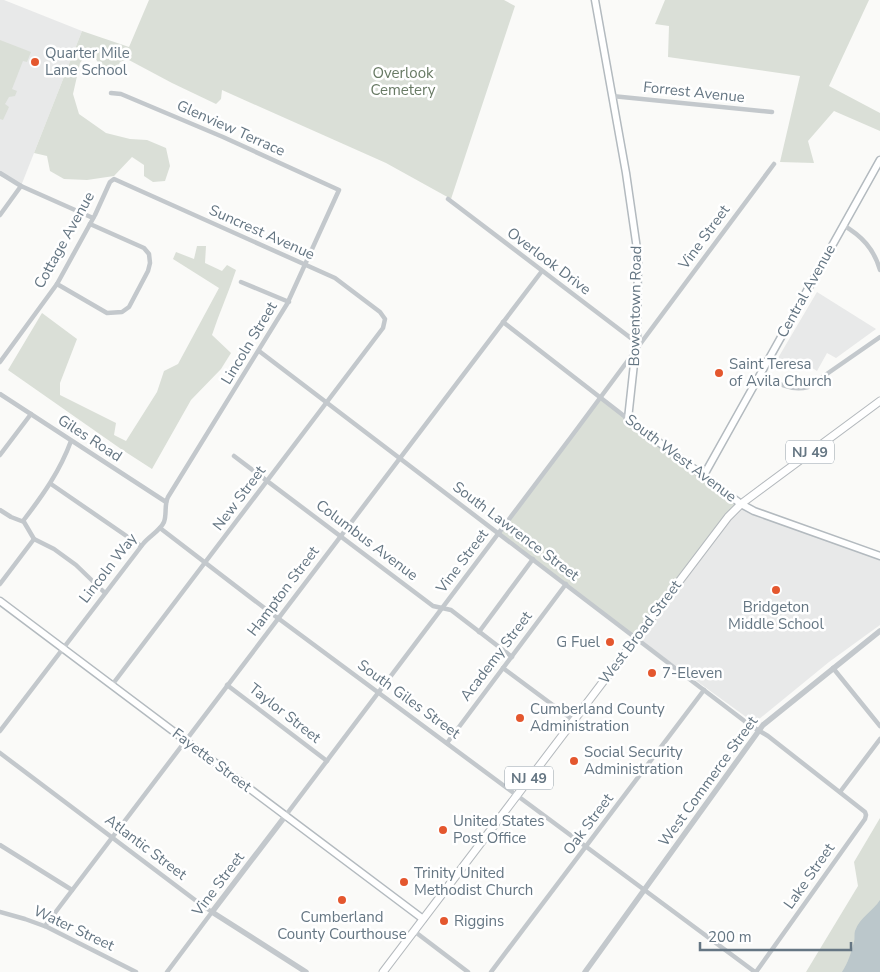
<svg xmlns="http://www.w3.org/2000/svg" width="880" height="972" viewBox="0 0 880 972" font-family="'Nunito Sans',sans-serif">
<rect width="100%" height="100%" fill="#fafaf8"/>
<g fill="#e8e9e9">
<polygon points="0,0 4,0 82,31 21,186 0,176"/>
<polygon points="817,292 876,329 836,358 827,353 817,371 806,364 802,371 778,358"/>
<polygon points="741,504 880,556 880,625 829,662 758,720 753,722 636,637"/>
</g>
<g fill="#dadfd7">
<polygon points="149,0 504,0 515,6 451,199 386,163 222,90 221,99 216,104 172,83 127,59 120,62 115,73 105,72 90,51 80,63 73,94 79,114 106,133 130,139 147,140 166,148 170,166 165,181 153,182 144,176 144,165 132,157 114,176 87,180 64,179 50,171 47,156 34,153 82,31 129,47"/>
<polygon points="665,0 869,0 829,86 880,113 880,131 834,111 808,141 814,163 780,162 800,76 668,57 669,26 655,24"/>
<polygon points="0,40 31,52 27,62 23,61 12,89 17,91 15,96 9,97 5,104 9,107 3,120 0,119"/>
<path d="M197,246H206L205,263L222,271L227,265L236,270C229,292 219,313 212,335L231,353L221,369L191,400L152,469L121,449L8,370L42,313L77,339L60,383V395L116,423L114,435L126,441L157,392L164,371L178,364L219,288L173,259L176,252L194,259Z"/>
<polygon points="601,397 741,504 636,637 499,533"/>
<polygon points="880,818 880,972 806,972 858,886 854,862"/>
</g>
<path fill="#bbc7cb" d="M880,900V972H842C848,963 851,953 854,942C855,939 854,934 855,931C860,917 873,911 880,900Z"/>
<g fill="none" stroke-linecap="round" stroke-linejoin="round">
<defs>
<g id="secondary">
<polyline points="595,0 626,173 638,256 637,336 628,419 741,504 754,511 880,556"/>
<polyline points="704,475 880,160"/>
<polyline points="0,601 423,919"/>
</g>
<polyline id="trunk" points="383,972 728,517 741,504 880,401"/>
</defs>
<use href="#secondary" stroke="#b3babf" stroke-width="9"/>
<use href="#trunk" stroke="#b4b9bd" stroke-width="9"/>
<g stroke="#c3c8cc" stroke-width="4.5">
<polyline points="612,96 772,112"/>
<polyline points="0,173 21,186 93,218"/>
<polyline points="448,199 636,342"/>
<polyline points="0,215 21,186"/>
<path d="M843,225C862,236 874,249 880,270"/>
<polyline points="241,282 289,302"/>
<polyline points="57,284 107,313 122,312 129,307 148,271 150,263 149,254 144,248 90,224"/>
<polyline points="503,322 628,419"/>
<polyline points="259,351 751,726 768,736 865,812 866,815 865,819 756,972"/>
<polyline points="0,362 57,284 95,215 110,182 114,179 335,278 380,312 385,319 383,328 112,685"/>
<path d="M760,373C775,382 790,392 808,387L880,337"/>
<polyline points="0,394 166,502"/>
<polyline points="0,455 31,414"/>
<polyline points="234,456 433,606 451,610 512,657"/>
<polyline points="51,484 141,546"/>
<polyline points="0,510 11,517 24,522 34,539 54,549 76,565 105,593"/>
<path d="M23,521C43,495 60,471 71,441"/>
<polyline points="160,528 267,610 755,972"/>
<polyline points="0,584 34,539"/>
<polyline points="479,632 533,559"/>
<polyline points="503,668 573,720"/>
<polyline points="833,668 880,726"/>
<polyline points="227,685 327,761"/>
<path d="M0,731L143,544C149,536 160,531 164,522C167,514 164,505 168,497L287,304L339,190L223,137L121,94L111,93"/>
<polyline points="447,743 566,584"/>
<polyline points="0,753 203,906 212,912 167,972"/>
<polyline points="840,792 880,739"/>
<polyline points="286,815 571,437 774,164"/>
<polyline points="0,845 72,890"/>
<polyline points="0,912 25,919 47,927 136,972"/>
<polyline points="45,926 542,271"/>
<polyline points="414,931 468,972"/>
<polyline points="491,972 704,690"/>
</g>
<g stroke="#c3c8cc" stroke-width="5.5">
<polyline points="286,815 212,912 306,972"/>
<polyline points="585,972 763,725 880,631"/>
</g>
<use href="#secondary" stroke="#fff" stroke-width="6"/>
<use href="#trunk" stroke="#fff" stroke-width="7"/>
</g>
<g fill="#e4572e" stroke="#fff" stroke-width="2">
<circle cx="35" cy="62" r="5"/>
<circle cx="719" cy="373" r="5"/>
<circle cx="776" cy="590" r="5"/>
<circle cx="610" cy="642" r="5"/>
<circle cx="652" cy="673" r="5"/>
<circle cx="520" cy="718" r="5"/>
<circle cx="574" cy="761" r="5"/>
<circle cx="443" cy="830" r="5"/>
<circle cx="404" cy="882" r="5"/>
<circle cx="342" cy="900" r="5"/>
<circle cx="444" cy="921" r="5"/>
</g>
<g text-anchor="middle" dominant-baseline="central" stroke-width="5" stroke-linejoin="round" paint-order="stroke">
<g fill="#fff" stroke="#939fa8" stroke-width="1">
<rect x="786" y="440.5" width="48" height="23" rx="4"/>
<rect x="505" y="766.5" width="48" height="23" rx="4"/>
</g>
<g font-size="14" font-weight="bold" fill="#657683">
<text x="810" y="452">NJ 49</text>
<text x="529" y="778">NJ 49</text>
</g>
<g font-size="15" fill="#657683" stroke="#fff" text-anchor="start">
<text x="45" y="53">Quarter Mile<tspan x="45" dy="17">Lane School</tspan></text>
<text x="729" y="364">Saint Teresa<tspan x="729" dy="17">of Avila Church</tspan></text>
<text x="776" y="607" text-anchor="middle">Bridgeton<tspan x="776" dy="17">Middle School</tspan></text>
<text x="600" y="642" text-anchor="end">G Fuel</text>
<text x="662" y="673">7-Eleven</text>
<text x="530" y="709">Cumberland County<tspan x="530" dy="17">Administration</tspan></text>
<text x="584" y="752">Social Security<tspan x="584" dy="17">Administration</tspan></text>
<text x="453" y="821">United States<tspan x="453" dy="17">Post Office</tspan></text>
<text x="414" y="873">Trinity United<tspan x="414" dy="17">Methodist Church</tspan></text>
<text x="342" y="917" text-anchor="middle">Cumberland<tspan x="342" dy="17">County Courthouse</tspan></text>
<text x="454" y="921">Riggins</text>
</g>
<g font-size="15" fill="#687a64" stroke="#fff">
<text x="403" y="73">Overlook<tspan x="403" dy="17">Cemetery</tspan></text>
</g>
<g font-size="15" fill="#657683" stroke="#fff">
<text transform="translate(694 92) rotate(6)">Forrest Avenue</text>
<text transform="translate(231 128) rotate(24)">Glenview Terrace</text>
<text transform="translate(262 232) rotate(24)">Suncrest Avenue</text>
<text transform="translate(704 237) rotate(-54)">Vine Street</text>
<text transform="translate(64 240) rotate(-61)">Cottage Avenue</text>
<text transform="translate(549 261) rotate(37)">Overlook Drive</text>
<text transform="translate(806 291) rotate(-61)">Central Avenue</text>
<text transform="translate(635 306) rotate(-89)">Bowentown Road</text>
<text transform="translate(249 343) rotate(-59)">Lincoln Street</text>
<text transform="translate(90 438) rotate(33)">Giles Road</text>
<text transform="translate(681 458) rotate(37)">South West Avenue</text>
<text transform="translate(239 498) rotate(-53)">New Street</text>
<text transform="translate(516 531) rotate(37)">South Lawrence Street</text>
<text transform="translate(367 540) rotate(37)">Columbus Avenue</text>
<text transform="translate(462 561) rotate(-53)">Vine Street</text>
<text transform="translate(108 568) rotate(-52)">Lincoln Way</text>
<text transform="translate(283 591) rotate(-53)">Hampton Street</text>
<text transform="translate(640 632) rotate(-53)">West Broad Street</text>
<text transform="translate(496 656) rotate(-53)">Academy Street</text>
<text transform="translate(409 699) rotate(36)">South Giles Street</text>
<text transform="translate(285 713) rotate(38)">Taylor Street</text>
<text transform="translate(212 760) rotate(37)">Fayette Street</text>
<text transform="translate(708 781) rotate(-54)">West Commerce Street</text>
<text transform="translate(588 824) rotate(-53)">Oak Street</text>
<text transform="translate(146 847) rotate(37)">Atlantic Street</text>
<text transform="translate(809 876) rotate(-55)">Lake Street</text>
<text transform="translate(218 884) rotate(-53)">Vine Street</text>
<text transform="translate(74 928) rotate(25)">Water Street</text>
</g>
</g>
<path d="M700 942v8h151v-8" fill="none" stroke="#657683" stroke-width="2.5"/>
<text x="708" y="942" font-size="15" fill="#657683" stroke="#ffffff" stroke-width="4" paint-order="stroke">200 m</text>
</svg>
